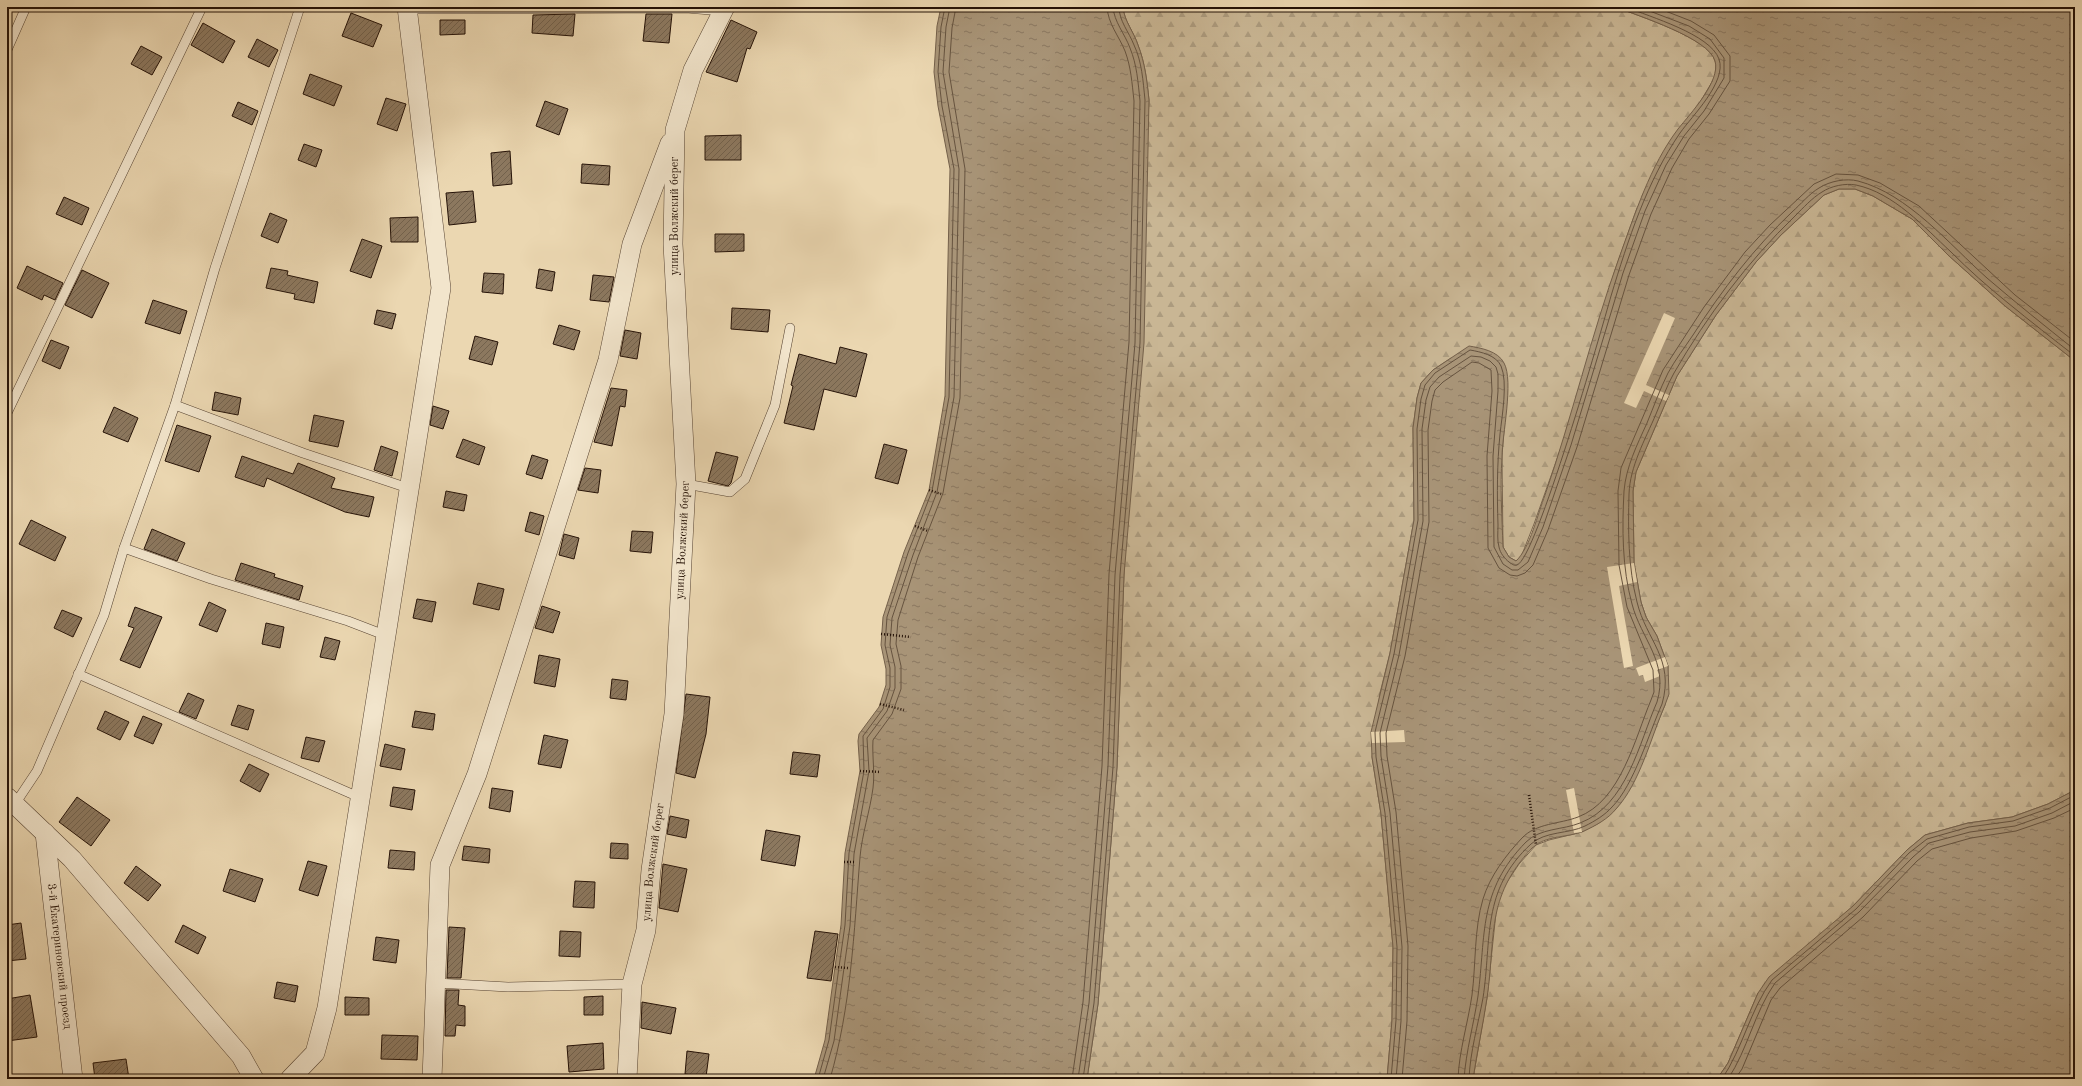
<svg xmlns="http://www.w3.org/2000/svg" width="2082" height="1086" viewBox="0 0 2082 1086" font-family="'Old Standard TT',serif">
<defs>
<pattern id="forest-firs" width="22" height="20" patternUnits="userSpaceOnUse"><rect width="22" height="20" fill="#c9b694"/><path d="M5 1l3.5 6h-7zM16 11l3.5 6h-7z" fill="#ac9b7e"/></pattern>
<pattern id="water-ripples" width="26" height="14" patternUnits="userSpaceOnUse"><rect width="26" height="14" fill="#a89477"/><path d="M2 4q2-2 4 0t4 0M15 11q2-2 4 0t4 0" fill="none" stroke="#897760"/></pattern>
<pattern id="building-hatch" width="6" height="6" patternUnits="userSpaceOnUse"><rect width="6" height="6" fill="#8c785f"/><path d="M-1 1l2-2M0 6l6-6M5 7l2-2" fill="none" stroke="#72614c"/></pattern>
</defs>
<rect width="100%" height="100%" fill="#ebd7b1"/>
<filter id="stains"><feTurbulence type="fractalNoise" baseFrequency=".005" numOctaves="4"/><feColorMatrix values="0 0 0 0 .2 0 0 0 0 .09 0 0 0 0 .02 0 0 0 .5 -.17"/></filter>
<radialGradient id="worn" r=".72"><stop offset=".6" stop-color="#630" stop-opacity="0"/><stop offset="1" stop-color="#630" stop-opacity=".3"/></radialGradient>
<g fill="url(#forest-firs)" stroke="#77644e">
<path d="M1123,7H1616C1638,16 1709,38 1715,61C1717,66 1715,72 1715,77L1637,208L1615,270L1563,442L1534,524L1521,557L1516,561L1509,557L1503,547L1502,456L1507,391L1451,358L1433,370L1421,383L1417,398L1413,428L1414,520L1390,653L1380,693L1372,757L1381,814L1393,947L1392,1020L1387,1079H1087L1098,1004L1117,767L1124,575L1149,100C1147,81 1145,63 1138,45C1134,32 1124,21 1123,7Z"/>
<polygon points="1839,189 1855,189 1873,196 1912,219 1948,255 2005,306 2075,361 2075,790 2048,804 2012,817 1968,823 1925,835 1907,850 1853,906 1758,993 1728,1063 1717,1079 1473,1079 1487,998 1497,903 1505,885 1519,864 1536,845 1549,840 1582,832 1599,823 1616,809 1631,787 1665,705 1668,666 1657,636 1646,617 1641,602 1634,563 1633,491 1636,472 1677,376 1716,315 1756,262 1781,235 1824,195"/>
</g>
<g fill="url(#water-ripples)" stroke="#74604a">
<path d="M941,7H1123C1124,21 1134,32 1138,45C1145,63 1147,81 1149,100L1144,343L1124,575L1117,767L1098,1004L1087,1079H814L825,1040L835,967L841,925L845,853L860,771L858,741L859,734L879,707L886,685V669L881,645L883,617L904,552L929,490L945,396L950,169L938,106L934,72L937,26Z"/>
<path d="M1616,7H2075V361L2005,306L1948,255L1912,219L1873,196L1855,189H1839L1824,195L1781,235L1756,262L1716,315L1677,376L1636,472L1633,491L1634,563L1641,602L1646,617L1657,636L1668,666L1669,694L1665,705C1651,737 1640,783 1616,809C1608,819 1595,826 1584,831C1568,838 1545,835 1532,848C1485,898 1496,937 1487,998C1483,1025 1477,1052 1473,1079H1387L1392,1020L1393,947L1381,814L1372,757L1371,732L1390,653L1414,520L1413,428L1417,398L1421,383L1433,370L1469,346C1481,348 1498,351 1504,363C1514,381 1502,436 1502,457C1500,487 1502,517 1503,547L1509,557L1516,561C1530,548 1538,513 1545,495C1572,417 1591,336 1619,258C1635,214 1650,166 1678,129C1690,114 1721,81 1715,61C1709,38 1638,16 1616,7Z"/>
<polygon points="2075,790 2075,1079 1717,1079 1728,1063 1758,993 1769,977 1853,906 1907,850 1925,835 1968,823 2012,817 2048,804"/>
</g>
<g fill="#ebd7b1">
<polygon points="1664,313 1675,318 1646,385 1669,395 1666,401 1644,391 1636,408 1624,403"/>
<polygon points="1634,563 1637,582 1619,586 1633,666 1624,668 1607,567"/>
<polygon points="1665,657 1668,666 1657,670 1660,676 1645,682 1643,675 1639,676 1636,668"/>
<polygon points="1404,730 1405,742 1372,743 1371,732"/>
<polygon points="1574,788 1582,832 1574,833 1566,790"/>
</g>
<g fill="none" stroke-linecap="round" stroke-linejoin="round">
<g stroke="#66533f" stroke-width="1">
<polyline points="818,1079 829,1040 839,967 845,925 849,853 864,771 863,736 883,709 890,687 890,668 885,645 887,617 908,553 932,491 949,397 954,169 942,106 938,72 941,27 945,7"/>
<polyline points="823,1079 834,1041 844,968 850,926 854,854 869,771 867,738 887,711 895,688 895,667 890,645 892,618 913,555 937,492 954,397 959,169 943,72 946,27 950,7"/>
<path d="M830,1079C851,1007 854,932 860,857C862,834 870,811 873,788C875,772 872,756 873,740L892,714L901,689V666L896,644L898,620L918,557L943,493L960,398L965,169L949,72L952,28L956,7"/>
<path d="M1072,1079L1083,1002L1102,766L1109,574L1129,342L1134,101C1132,83 1131,67 1125,51C1119,36 1108,24 1107,7"/>
<path d="M1078,1079L1089,1003L1108,766L1115,575L1135,343L1140,101C1138,82 1137,65 1130,48C1125,34 1114,22 1113,7"/>
<path d="M1083,1079L1094,1003L1113,767L1120,575L1140,343L1145,100C1143,81 1142,62 1134,45C1129,32 1119,21 1119,7"/>
<path d="M1391,1079L1396,1020L1397,947L1385,813L1376,757L1375,732L1394,654L1418,520L1417,429L1421,399L1425,385L1435,373L1470,350C1481,352 1496,355 1501,366C1508,382 1502,416 1500,434C1497,464 1497,494 1498,525C1498,532 1497,540 1499,547C1500,553 1505,559 1509,562C1512,564 1514,566 1517,565C1536,559 1602,328 1611,296C1628,240 1647,181 1680,133C1692,116 1727,82 1719,59C1710,34 1650,17 1626,7"/>
<polyline points="1396,1079 1401,1021 1402,947 1390,813 1381,756 1380,733 1399,655 1423,521 1422,429 1426,400 1430,387 1439,377 1471,356 1481,357 1490,361 1496,367 1498,374 1498,391 1493,456 1494,547 1503,564 1512,570 1518,570 1528,562 1543,527 1571,445 1623,273 1645,211 1666,165 1684,136 1704,111 1724,78 1724,58 1710,39 1689,26 1639,7"/>
<polyline points="1402,1079 1407,1021 1408,946 1396,812 1387,756 1386,733 1405,656 1429,522 1428,430 1432,401 1435,390 1443,382 1472,362 1479,363 1491,370 1492,391 1487,456 1488,548 1499,568 1510,575 1517,576 1525,573 1533,565 1548,530 1577,447 1629,275 1651,214 1672,168 1689,139 1709,114 1730,81 1730,56 1714,35 1691,21 1655,7"/>
<path d="M1458,1079C1459,1051 1468,1023 1472,995C1476,964 1474,929 1483,899C1490,876 1506,855 1522,838C1536,823 1560,824 1578,817C1621,801 1635,738 1651,700L1654,692L1653,670L1627,607L1619,565L1618,491L1621,468L1663,370L1704,307L1745,252L1770,225L1814,184L1836,174L1858,175L1880,183L1919,206L2015,295L2075,342"/>
<path d="M1464,1079C1466,1051 1474,1023 1478,996C1486,934 1478,891 1526,842C1540,828 1563,830 1580,823C1627,805 1639,743 1657,702C1669,662 1641,639 1632,604C1622,568 1622,528 1624,491C1626,467 1637,445 1647,423C1654,406 1660,389 1668,373C1675,360 1685,347 1693,335C1722,290 1754,248 1792,212C1801,204 1809,194 1819,188C1830,181 1846,178 1858,181C1908,194 1950,245 1987,278C2016,303 2045,326 2075,350"/>
<path d="M1469,1079C1470,1052 1478,1025 1483,998C1492,939 1481,890 1531,844C1545,831 1569,834 1585,826C1595,821 1605,815 1612,807C1634,785 1649,733 1662,704C1675,659 1646,640 1637,602C1628,567 1628,530 1629,494C1630,466 1645,440 1656,414C1662,400 1667,385 1674,373C1707,316 1748,261 1795,216C1803,208 1812,198 1822,192C1831,186 1845,183 1856,185C1894,193 1924,227 1951,252C1969,270 1988,287 2008,303C2030,321 2053,339 2075,356"/>
<path d="M1722,1079C1743,1048 1750,1010 1772,980L1856,909L1909,853L1927,839L1969,827L2013,821L2050,808L2075,795"/>
<path d="M1728,1079C1748,1049 1754,1013 1775,983L1859,912L1913,857L1929,843L1970,832L2015,826L2052,813L2075,801"/>
<polyline points="1735,1079 1742,1069 1771,1000 1780,988 1863,917 1917,861 1932,849 1971,838 2016,831 2054,818 2075,808"/>
</g>
</g>
<g fill="url(#building-hatch)" stroke="#251207">
<polygon points="351,13 382,25 373,47 342,36"/>
<polygon points="575,14 573,36 532,33 533,15"/>
<polygon points="646,14 672,14 669,43 643,41"/>
<polygon points="440,20 465,20 465,34 440,35"/>
<polygon points="731,20 757,32 750,49 747,48 737,82 706,72"/>
<polygon points="203,23 235,41 223,63 191,45"/>
<polygon points="257,39 278,50 269,67 248,57"/>
<polygon points="141,46 162,57 152,75 131,64"/>
<polygon points="310,74 342,86 334,106 303,94"/>
<polygon points="386,98 406,104 397,131 377,124"/>
<polygon points="545,101 568,109 559,135 536,126"/>
<polygon points="238,102 258,111 252,125 232,116"/>
<polygon points="741,135 741,160 705,160 705,136"/>
<polygon points="304,144 322,150 316,167 298,160"/>
<polygon points="510,151 512,184 493,186 491,153"/>
<polygon points="582,164 610,166 609,185 581,183"/>
<polygon points="473,191 476,222 449,225 446,193"/>
<polygon points="64,197 89,208 82,225 56,214"/>
<polygon points="270,213 287,220 278,243 261,236"/>
<polygon points="418,217 418,242 391,242 390,218"/>
<polygon points="715,234 744,234 744,251 715,252"/>
<polygon points="362,239 382,246 371,278 350,271"/>
<polygon points="27,266 63,283 55,300 44,295 42,300 17,288"/>
<polygon points="271,268 288,271 287,275 318,282 314,303 294,299 295,294 266,288"/>
<polygon points="539,269 555,272 552,291 536,288"/>
<polygon points="82,270 109,283 92,318 65,305"/>
<polygon points="484,273 504,274 503,294 482,292"/>
<polygon points="593,275 614,277 609,302 590,300"/>
<polygon points="153,300 187,311 180,334 145,323"/>
<polygon points="732,308 770,310 768,332 731,329"/>
<polygon points="377,310 396,314 392,329 374,324"/>
<polygon points="559,325 580,331 574,350 553,344"/>
<polygon points="625,330 641,333 637,359 620,356"/>
<polygon points="475,336 498,342 492,365 469,359"/>
<polygon points="51,340 69,347 60,369 42,361"/>
<polygon points="840,347 867,354 856,397 824,389 814,430 784,423 793,386 791,385 799,354 836,364"/>
<polygon points="611,388 627,390 625,407 620,406 612,446 594,442"/>
<polygon points="215,392 241,398 238,415 212,410"/>
<polygon points="433,406 449,411 443,429 430,425"/>
<polygon points="114,407 138,418 128,442 103,432"/>
<polygon points="314,415 344,421 338,447 309,441"/>
<polygon points="177,425 211,436 199,472 165,461"/>
<polygon points="463,439 485,447 479,465 456,457"/>
<polygon points="884,444 907,450 898,484 875,478"/>
<polygon points="381,446 398,452 392,476 374,470"/>
<polygon points="716,452 738,457 731,483 728,486 708,481"/>
<polygon points="532,455 548,460 542,479 526,474"/>
<polygon points="242,456 293,474 298,463 335,478 331,488 374,497 369,517 345,512 267,478 264,487 235,477"/>
<polygon points="585,468 601,470 598,493 578,490"/>
<polygon points="446,491 467,495 464,511 443,507"/>
<polygon points="530,512 544,516 539,535 525,531"/>
<polygon points="31,520 66,537 55,561 19,544"/>
<polygon points="152,529 185,543 177,561 144,549"/>
<polygon points="632,531 653,532 651,553 630,551"/>
<polygon points="564,534 579,538 574,559 559,555"/>
<polygon points="241,563 275,574 274,577 303,586 299,600 235,580"/>
<polygon points="478,583 504,589 499,610 473,604"/>
<polygon points="417,599 436,602 432,622 413,618"/>
<polygon points="209,602 226,610 217,632 199,625"/>
<polygon points="542,606 560,612 553,633 535,628"/>
<polygon points="135,607 162,617 140,668 120,660 134,628 128,626"/>
<polygon points="62,610 82,618 73,637 54,628"/>
<polygon points="266,623 284,627 280,648 262,644"/>
<polygon points="325,637 340,641 335,660 320,657"/>
<polygon points="539,655 560,659 555,687 534,683"/>
<polygon points="612,679 628,681 626,700 610,698"/>
<polygon points="188,693 204,700 196,719 179,712"/>
<polygon points="686,694 710,697 706,734 695,778 676,773"/>
<polygon points="238,705 254,710 248,730 231,725"/>
<polygon points="105,711 129,722 120,740 97,729"/>
<polygon points="415,711 435,714 433,730 412,727"/>
<polygon points="143,716 162,724 153,744 134,736"/>
<polygon points="544,735 568,740 561,768 538,764"/>
<polygon points="306,737 325,741 319,762 301,758"/>
<polygon points="385,744 405,749 401,770 380,766"/>
<polygon points="793,752 820,755 817,777 790,774"/>
<polygon points="249,764 269,774 260,792 240,781"/>
<polygon points="393,787 415,790 412,810 390,806"/>
<polygon points="492,788 513,791 510,812 489,808"/>
<polygon points="77,797 110,820 91,846 59,822"/>
<polygon points="670,816 689,820 686,838 667,834"/>
<polygon points="766,830 800,836 795,866 761,860"/>
<polygon points="611,843 628,844 628,859 610,858"/>
<polygon points="464,846 490,849 489,863 462,860"/>
<polygon points="390,850 415,852 414,870 388,868"/>
<polygon points="308,861 327,866 318,896 299,890"/>
<polygon points="663,864 687,869 678,912 659,908"/>
<polygon points="136,866 161,885 148,901 124,883"/>
<polygon points="230,869 263,879 255,902 223,891"/>
<polygon points="575,881 595,882 594,908 573,907"/>
<polygon points="21,923 26,959 7,961 7,925"/>
<polygon points="183,925 206,937 198,954 175,942"/>
<polygon points="449,927 465,928 461,978 447,978"/>
<polygon points="560,931 581,932 580,957 559,956"/>
<polygon points="815,931 838,934 831,981 807,978"/>
<polygon points="376,937 399,940 396,963 373,960"/>
<polygon points="277,982 298,986 295,1002 274,998"/>
<polygon points="446,990 459,990 458,1005 465,1006 465,1026 456,1025 455,1036 445,1036"/>
<polygon points="30,995 37,1037 7,1041 7,999"/>
<polygon points="603,996 603,1015 584,1015 584,997"/>
<polygon points="345,997 369,998 369,1015 345,1015"/>
<polygon points="642,1002 676,1008 671,1034 641,1028"/>
<polygon points="382,1035 418,1036 417,1060 381,1059"/>
<polygon points="603,1043 604,1069 569,1072 567,1046"/>
<polygon points="687,1051 709,1054 706,1077 685,1074"/>
<polygon points="126,1059 129,1079 95,1079 93,1063"/>
</g>
<g fill="none" stroke-linecap="round" stroke-linejoin="round">
<defs>
<g id="service">
<polyline points="405,9 686,8 723,11"/>
<polyline points="7,50 26,7"/>
<polyline points="175,405 303,453 411,489"/>
<polyline points="7,413 202,7"/>
<polyline points="686,484 730,492 745,479 775,405 790,328"/>
<polyline points="124,548 211,579 348,621 387,636"/>
<polyline points="78,674 361,798"/>
<polyline points="15,804 37,771 104,615 124,548 175,405 215,268 300,7"/>
<polyline points="436,983 508,987 632,984"/>
</g>
<g id="minor">
<polyline points="7,797 72,859 241,1056 254,1079"/>
<path id="s1" d="M45,833L73,1079"/>
<polyline points="290,1079 315,1053 327,1008 441,288 407,7"/>
<polyline points="432,1079 440,865 477,774 608,360 632,244 670,143"/>
<path id="s2" d="M627,1079L632,984L646,930L651,870L674,714L686,484L673,244L675,130L693,70L725,7"/>
</g>
</defs>
<use href="#service" stroke="#564332" stroke-width="10"/>
<use href="#minor" stroke="#564332" stroke-width="20"/>
<g stroke="#251207" stroke-width="2.5" stroke-dasharray="1 2" stroke-linecap="butt">
<polyline points="929,490 941,494"/>
<polyline points="915,526 928,531"/>
<polyline points="881,634 911,637"/>
<polyline points="880,704 904,710"/>
<polyline points="860,771 881,772"/>
<polyline points="1529,795 1536,845"/>
<polyline points="844,862 856,862"/>
<polyline points="835,967 848,968"/>
</g>
<use href="#service" stroke="#f2e5cc" stroke-width="9"/>
<use href="#minor" stroke="#f2e5cc" stroke-width="19"/>
</g>
<g text-anchor="middle" dominant-baseline="central" stroke-width="3" stroke-linejoin="round" paint-order="stroke">
<g font-size="12" fill="#251207" stroke="#f2e5cc">
<text transform="translate(675 216) rotate(-90)">улица Волжский берег</text>
<text stroke="none"><textPath href="#s2" startOffset="543">улица Волжский берег</textPath></text>
<text stroke="none"><textPath href="#s2" startOffset="219">улица Волжский берег</textPath></text>
<text stroke="none"><textPath href="#s1" startOffset="124">3-й Екатериновский проезд</textPath></text>
</g>
</g>
<rect width="2082" height="1086" fill="none" stroke="#ebd7b1" stroke-width="24"/>
<rect x="8" y="8" width="2066" height="1070" fill="none" stroke="#251207" stroke-width="2"/>
<rect x="12" y="12" width="2058" height="1062" fill="none" stroke="#251207"/>
<rect width="100%" height="100%" filter="url(#stains)"/>
<rect width="100%" height="100%" fill="url(#worn)"/>
</svg>
